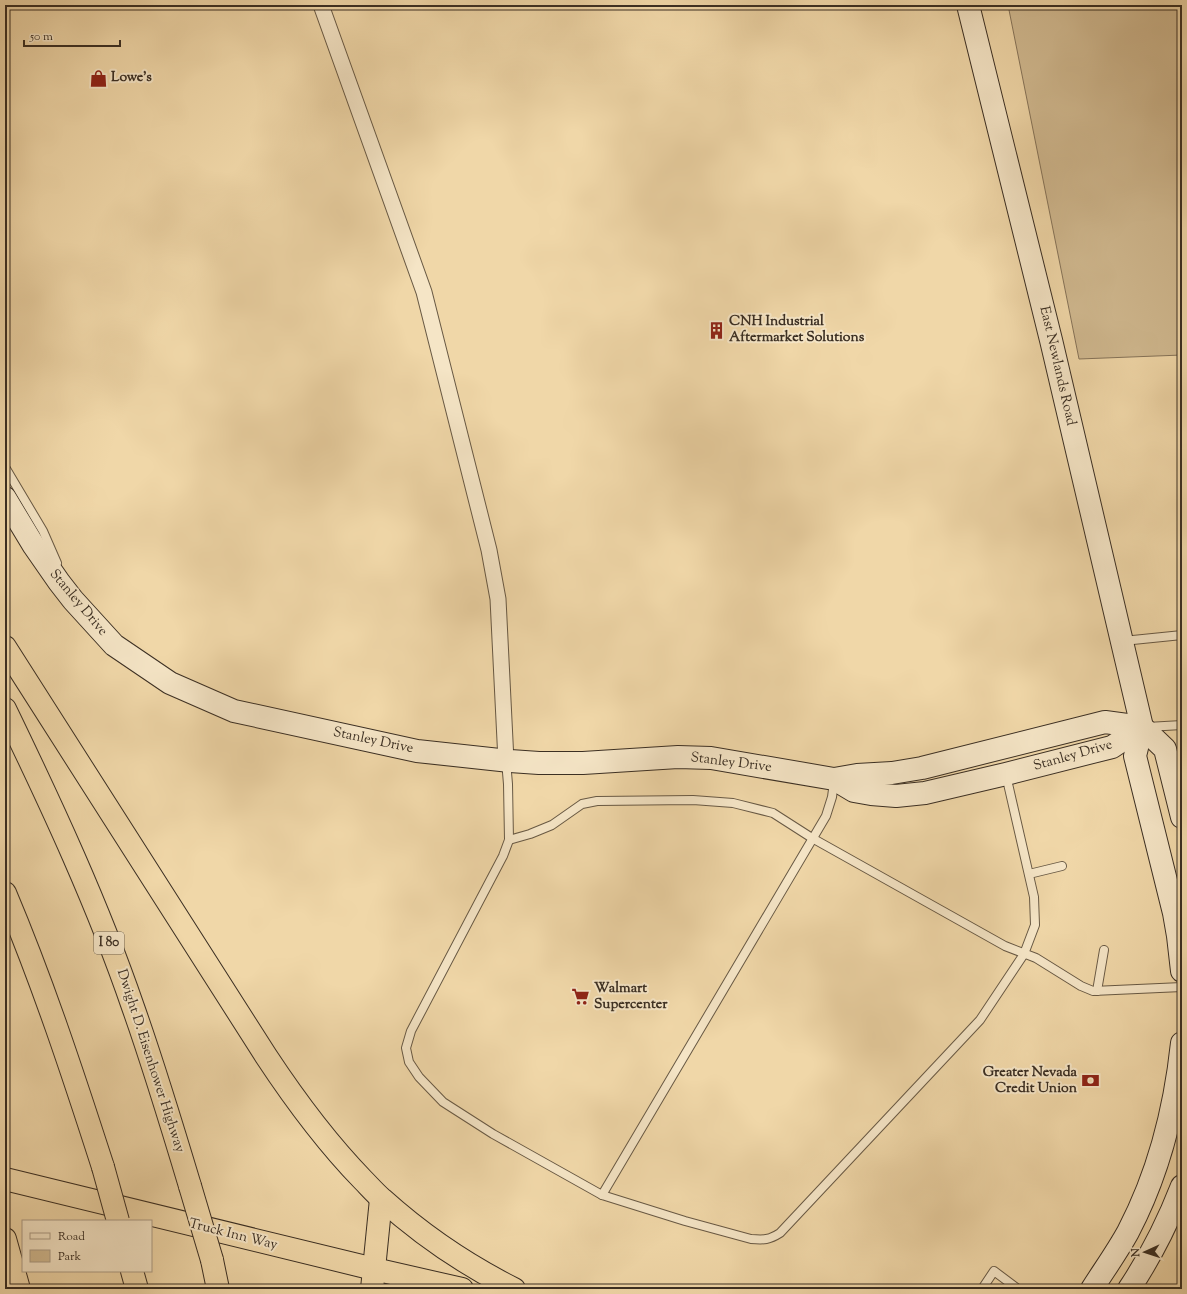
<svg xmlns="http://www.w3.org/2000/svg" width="1187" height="1294" viewBox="0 0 1187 1294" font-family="'Sorts Mill Goudy',serif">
<rect width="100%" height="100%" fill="#f0d7a8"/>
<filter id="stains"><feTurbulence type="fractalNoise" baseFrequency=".005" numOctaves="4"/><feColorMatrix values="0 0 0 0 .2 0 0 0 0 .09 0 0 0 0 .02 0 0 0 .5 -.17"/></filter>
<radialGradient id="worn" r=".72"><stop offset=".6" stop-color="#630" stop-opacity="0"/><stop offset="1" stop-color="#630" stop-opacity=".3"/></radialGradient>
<polygon fill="#d1ba91" stroke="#86745a" points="1008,5 1182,5 1182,355 1079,359"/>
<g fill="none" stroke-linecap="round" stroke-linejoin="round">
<defs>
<g id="lane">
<polyline points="5,467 43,531 57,563"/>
<polyline points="1123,641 1182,635"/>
<polyline points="1147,727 1182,725"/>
<path d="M506,761L508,784L509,840L503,856L411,1031L406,1048L409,1062L419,1077L443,1102L493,1134L602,1195L685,1221L751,1239C764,1240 769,1240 780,1233L980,1020L1024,954L1035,925L1034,897L1006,775"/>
<polyline points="509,840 530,834 552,825 582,804 597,801 693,800 733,803 773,813 812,838 1005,946 1036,958 1081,986 1093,991 1182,987"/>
<polyline points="1029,874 1062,866"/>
<polyline points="1097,991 1104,950"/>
<polyline points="602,1195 826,816 832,797 834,782"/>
<polyline points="982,1289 994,1271 1018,1289"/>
</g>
<polyline id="street" points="321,5 424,292 489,550 498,599 506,761"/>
<g id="secondary">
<polyline points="968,5 1051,340 1142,727 1135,756 1174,913 1178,936 1182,971"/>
<polyline points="5,498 34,546 59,582 73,600 114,645 170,683 234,711 417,751 510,761 539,763 583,763 678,757 711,758 834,779 857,775 892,773 922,768 1105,722 1142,727"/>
<polyline points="1142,727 1165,749 1182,817"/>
<polyline points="834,779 854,791 871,794 896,796 925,793 1006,774 1112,747 1142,727"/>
<path d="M1092,1289C1104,1270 1117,1252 1128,1232C1159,1173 1175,1109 1182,1043"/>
<path d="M1129,1289C1151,1256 1168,1222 1182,1186"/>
</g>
<g id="highway">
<path d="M5,647L266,1056C295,1100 326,1142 363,1180C369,1186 375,1193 382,1199C422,1235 466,1265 514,1289"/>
<path d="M5,709C52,806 98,905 133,1007C154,1066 172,1126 190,1186"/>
<path d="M5,893C43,983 73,1074 103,1167"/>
<polyline points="5,1179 374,1269 462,1289"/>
<polyline points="5,1239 19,1289"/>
<polyline points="212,1260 218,1289"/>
<polyline points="132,1271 137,1289"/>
<polyline points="372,1289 381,1199"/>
</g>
</defs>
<use href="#lane" stroke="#685944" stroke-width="10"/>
<use href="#street" stroke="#685944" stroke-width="17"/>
<use href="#secondary" stroke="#3b2f23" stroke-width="24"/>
<use href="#highway" stroke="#3b2f23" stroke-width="24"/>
<use href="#lane" stroke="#f5e5c6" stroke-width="8"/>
<use href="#street" stroke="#f5e5c6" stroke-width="15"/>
<use href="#secondary" stroke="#f5e5c6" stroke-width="22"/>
<use href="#highway" stroke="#f0d7a8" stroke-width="22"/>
<defs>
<g id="highway-bridge">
<polyline points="103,1167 118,1221"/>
<polyline points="190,1186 212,1260"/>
</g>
</defs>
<use href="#highway-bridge" stroke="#3b2f23" stroke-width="24" stroke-linecap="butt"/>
<use href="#highway-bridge" stroke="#f0d7a8" stroke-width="22"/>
</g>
<defs>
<symbol id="shop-bare" viewBox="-9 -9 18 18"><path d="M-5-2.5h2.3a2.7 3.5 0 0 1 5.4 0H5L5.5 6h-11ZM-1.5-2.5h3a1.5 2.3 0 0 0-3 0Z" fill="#8f2418" stroke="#f5e5c6" stroke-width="2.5" paint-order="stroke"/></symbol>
<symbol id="building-bare" viewBox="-9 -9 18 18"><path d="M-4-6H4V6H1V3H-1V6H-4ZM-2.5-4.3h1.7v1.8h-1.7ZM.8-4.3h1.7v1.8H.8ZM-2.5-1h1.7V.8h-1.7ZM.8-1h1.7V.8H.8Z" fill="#8f2418" stroke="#f5e5c6" stroke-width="2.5" paint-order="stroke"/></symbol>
<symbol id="supermarket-bare" viewBox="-9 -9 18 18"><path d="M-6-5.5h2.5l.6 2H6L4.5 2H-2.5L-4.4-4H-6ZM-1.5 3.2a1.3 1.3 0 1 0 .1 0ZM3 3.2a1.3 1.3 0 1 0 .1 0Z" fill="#8f2418" stroke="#f5e5c6" stroke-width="2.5" paint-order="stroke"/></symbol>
<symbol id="bank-bare" viewBox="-9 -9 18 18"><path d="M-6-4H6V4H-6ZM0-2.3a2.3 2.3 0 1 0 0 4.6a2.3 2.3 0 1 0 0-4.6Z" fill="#8f2418" stroke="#f5e5c6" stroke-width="2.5" paint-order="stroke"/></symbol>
</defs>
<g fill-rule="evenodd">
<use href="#shop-bare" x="86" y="66" width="25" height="25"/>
<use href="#building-bare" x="704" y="318" width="25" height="25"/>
<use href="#supermarket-bare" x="568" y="984" width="25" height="25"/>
<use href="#bank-bare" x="1078" y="1068" width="25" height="25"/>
</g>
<g text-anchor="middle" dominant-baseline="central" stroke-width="4" stroke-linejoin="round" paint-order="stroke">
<rect fill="#f5e5c6" stroke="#736654" stroke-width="1" x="94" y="932" width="30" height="22" rx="3"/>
<g font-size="13" font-weight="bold" fill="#3b2f23">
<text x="109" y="943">I 80</text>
</g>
<g font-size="14" font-weight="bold" fill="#3b2f23" stroke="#f5e5c6" text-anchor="start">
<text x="111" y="78">Lowe's</text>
<text x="729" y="322">CNH Industrial<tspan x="729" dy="16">Aftermarket Solutions</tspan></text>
<text x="594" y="989">Walmart<tspan x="594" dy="16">Supercenter</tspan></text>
<text x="1077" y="1073" text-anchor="end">Greater Nevada<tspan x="1077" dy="16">Credit Union</tspan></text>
</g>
<g font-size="14" fill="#3b2f23" stroke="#f5e5c6">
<text transform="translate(1057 366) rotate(77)">East Newlands Road</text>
<text transform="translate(78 603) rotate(50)">Stanley Drive</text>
<text transform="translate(373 741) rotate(12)">Stanley Drive</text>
<text transform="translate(1073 756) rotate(-16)">Stanley Drive</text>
<text transform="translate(731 763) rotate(7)">Stanley Drive</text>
<text transform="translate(150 1061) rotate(72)">Dwight D. Eisenhower Highway</text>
<text transform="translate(233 1235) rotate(14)">Truck Inn Way</text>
</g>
</g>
<rect width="1187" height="1294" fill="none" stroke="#f0d7a8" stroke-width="20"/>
<rect x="6" y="6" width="1175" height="1282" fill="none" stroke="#3b2f23" stroke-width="2"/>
<rect x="10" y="10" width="1167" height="1274" fill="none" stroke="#3b2f23"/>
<rect x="22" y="1220" width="130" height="52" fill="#f5e5c6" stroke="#ab9c85"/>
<rect x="30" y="1233" width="20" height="6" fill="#f5e5c6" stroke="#ab9c85"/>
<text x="58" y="1240" font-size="12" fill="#3b2f23">Road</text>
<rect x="30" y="1250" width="20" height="12" fill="#d1ba91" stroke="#ab9c85"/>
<text x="58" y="1260" font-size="12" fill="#3b2f23">Park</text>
<g transform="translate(1145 1252) rotate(267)" stroke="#f5e5c6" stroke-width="3" paint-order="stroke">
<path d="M0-3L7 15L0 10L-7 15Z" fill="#3b2f23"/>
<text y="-6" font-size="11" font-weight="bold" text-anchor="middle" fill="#3b2f23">N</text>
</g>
<path d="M24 40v6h96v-6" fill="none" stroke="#3b2f23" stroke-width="2"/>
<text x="30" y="40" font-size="12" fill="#3b2f23" stroke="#f5e5c6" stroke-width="3" paint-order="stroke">50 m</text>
<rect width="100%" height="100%" filter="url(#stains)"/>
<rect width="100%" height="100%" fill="url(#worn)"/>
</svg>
